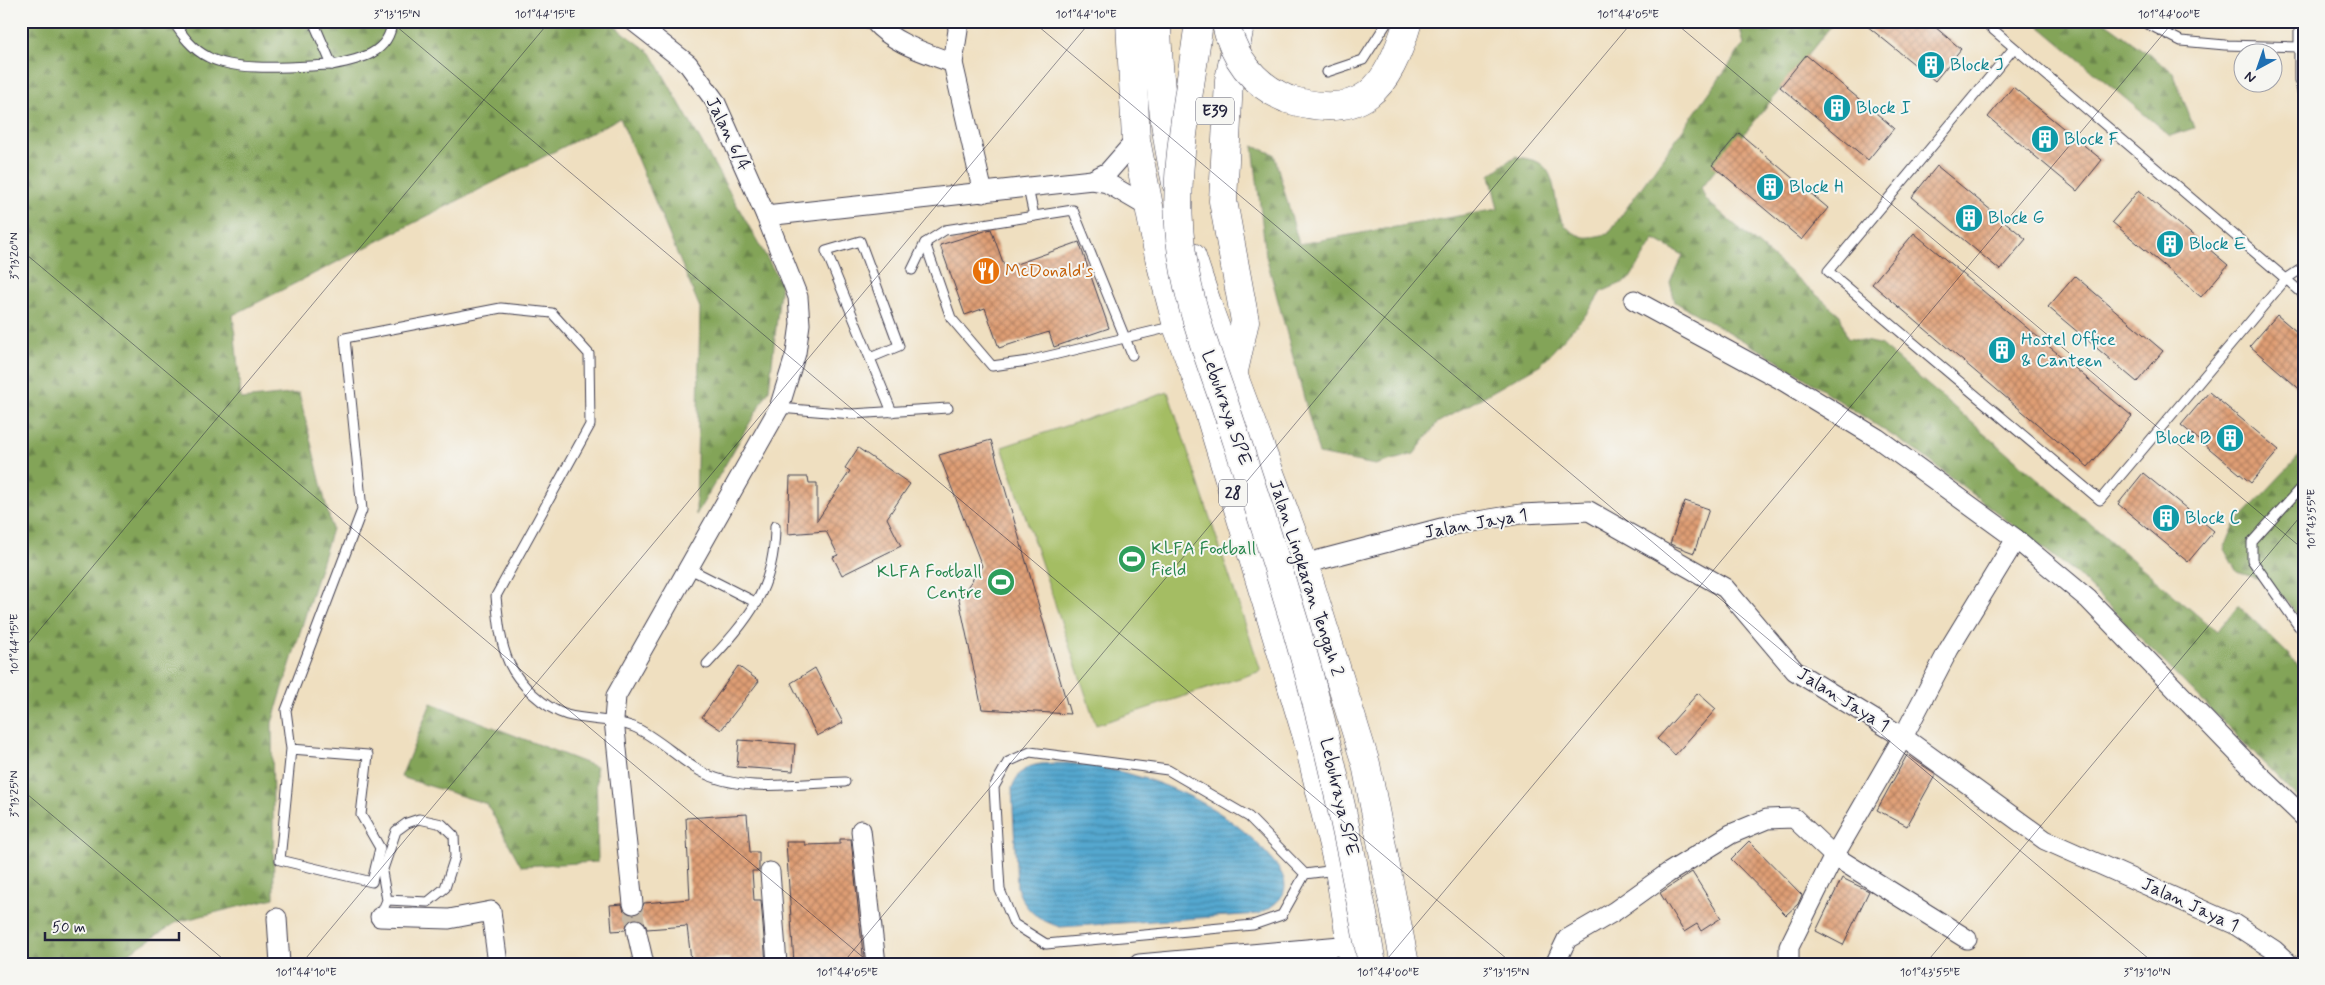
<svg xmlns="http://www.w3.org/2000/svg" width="2325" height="985" viewBox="0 0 2325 985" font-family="Mynerve,sans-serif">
<defs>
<pattern id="forest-firs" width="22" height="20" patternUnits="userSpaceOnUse" patternTransform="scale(1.25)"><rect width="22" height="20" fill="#83a459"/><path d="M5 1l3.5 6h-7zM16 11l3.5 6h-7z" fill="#6b854b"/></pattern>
<pattern id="water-rules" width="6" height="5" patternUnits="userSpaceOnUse" patternTransform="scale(1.25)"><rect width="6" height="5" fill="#54a7cf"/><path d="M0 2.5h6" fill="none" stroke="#4588a9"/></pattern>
<pattern id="building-cross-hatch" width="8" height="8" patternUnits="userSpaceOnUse" patternTransform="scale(1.25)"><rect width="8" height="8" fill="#df9e74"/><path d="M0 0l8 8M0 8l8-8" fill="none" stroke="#b48060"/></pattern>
</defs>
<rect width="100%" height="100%" fill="#f6f6f2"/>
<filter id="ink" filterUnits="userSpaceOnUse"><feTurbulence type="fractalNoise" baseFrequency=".02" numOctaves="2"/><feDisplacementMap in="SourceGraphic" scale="10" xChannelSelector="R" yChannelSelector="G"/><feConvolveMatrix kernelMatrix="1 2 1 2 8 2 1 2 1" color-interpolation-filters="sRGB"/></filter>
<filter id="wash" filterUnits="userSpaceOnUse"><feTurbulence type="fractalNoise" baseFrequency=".0096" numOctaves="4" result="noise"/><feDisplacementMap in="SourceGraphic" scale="20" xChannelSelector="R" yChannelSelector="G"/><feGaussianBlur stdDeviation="1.12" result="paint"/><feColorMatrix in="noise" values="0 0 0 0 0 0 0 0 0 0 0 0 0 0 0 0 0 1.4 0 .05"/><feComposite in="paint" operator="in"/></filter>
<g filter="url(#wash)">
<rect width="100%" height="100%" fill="#efdfc0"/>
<g fill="url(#forest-firs)" stroke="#52634a">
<polygon points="21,21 608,21 651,53 781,283 769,390 696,515 700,308 620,118 233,315 241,399 299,393 332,529 272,723 274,898 177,922 112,964 21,964"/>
<path d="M1738,21H1835L1701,188L1706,200L1840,315L1847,338L1880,344L2217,632L2238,605L2290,656L2304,675V804L2078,575L1922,455L1774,358L1675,302L1670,282L1683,255L1654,239L1629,280L1601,292L1589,311L1541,364L1437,423L1414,454L1375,465L1319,454L1266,256L1253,146L1274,154L1299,244L1498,209L1490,175L1515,156C1522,158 1531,159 1538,162C1567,178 1542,225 1584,237C1591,238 1601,235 1608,234L1744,44Z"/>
<polygon points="2033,21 2103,21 2173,72 2194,128 2170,136"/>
<polygon points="2304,451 2304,622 2270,582 2237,572 2224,549 2235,524"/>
<polygon points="431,703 596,767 598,862 521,866 487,804 401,777"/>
<polygon points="1236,961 1327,961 1327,964 1237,964"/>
</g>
<polygon fill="#a4bd63" stroke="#63704f" points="1168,392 1261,671 1096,725 1002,447"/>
<path fill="url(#water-rules)" stroke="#3b6485" d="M1067,763C1096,766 1124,771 1152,781C1196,796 1235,818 1266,853C1290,879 1295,895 1259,914L1060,927C1038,920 1024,910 1017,887L1012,788C1022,760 1041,764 1067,763Z"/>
<g id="blocks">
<g fill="url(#building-cross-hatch)">
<polygon points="1861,21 1928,21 1961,49 1935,81"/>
<polygon points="1806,55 1894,128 1868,160 1780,87"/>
<polygon points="2013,87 2102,160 2077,191 1988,117"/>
<polygon points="1739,133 1828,208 1802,240 1712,165"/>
<polygon points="1937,166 2026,239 2000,270 1912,197"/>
<polygon points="2139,190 2228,265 2201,297 2112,222"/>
<polygon points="991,229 1005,268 1079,242 1109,328 1054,347 1049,332 999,348 985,308 965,315 940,245"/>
<polygon points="1914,233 2132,416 2088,467 1872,284"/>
<polygon points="2075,276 2163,351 2137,382 2048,307"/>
<polygon points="2277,315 2304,338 2304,393 2250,346"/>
<polygon points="2209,392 2279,450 2251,483 2181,425"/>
<polygon points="991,440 1070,714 982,709 959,599 982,566 939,455"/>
<polygon points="858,448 910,484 887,518 901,546 842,575 833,557 838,555 826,531 788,534 790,477 808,477 809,483 817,483 817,521 850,471 845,468"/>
<polygon points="2143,473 2214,531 2188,562 2118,504"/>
<polygon points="1685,501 1709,509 1694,553 1670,544"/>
<polygon points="738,666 759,681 721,730 702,717"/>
<polygon points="815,668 843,723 817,736 791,683"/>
<polygon points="1698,693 1716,709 1675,755 1657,739"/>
<polygon points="739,740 795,744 793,771 737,767"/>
<polygon points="1907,755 1936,774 1907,826 1877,810"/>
<polygon points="747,814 750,852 759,852 759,871 752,871 754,900 761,900 766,964 730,964 730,958 691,960 687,926 647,929 644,921 634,918 628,921 625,930 612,931 610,905 622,904 624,911 634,915 640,913 644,903 690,899 686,818"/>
<polygon points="840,839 851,839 864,964 794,964 786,842 805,842 805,845 840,844"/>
<polygon points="1749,841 1802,895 1798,904 1786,915 1731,859"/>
<polygon points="1692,872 1721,918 1701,931 1697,924 1684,932 1660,893"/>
<polygon points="1842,878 1869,891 1843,945 1816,931"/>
</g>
</g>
</g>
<g filter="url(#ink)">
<use href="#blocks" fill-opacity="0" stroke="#413e4f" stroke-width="1"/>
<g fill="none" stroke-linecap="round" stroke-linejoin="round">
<polyline stroke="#c6b9a5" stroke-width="19" stroke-dasharray="19 9" stroke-linecap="butt" points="633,904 636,929"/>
<defs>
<g id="lane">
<path d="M173,21C182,35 192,49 208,57C238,73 298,66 332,65"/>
<path d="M313,21L332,65C358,60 390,54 392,21"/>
<polyline points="1983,21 2286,279 2304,267"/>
<polyline points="2142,21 2181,41 2225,45 2299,47"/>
<polyline points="2299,21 2299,80 2304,99"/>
<polyline points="2014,48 1828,271 2100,500 2286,279 2304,295"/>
<polyline points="1327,72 1363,60 1388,21"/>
<polyline points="1028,188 1034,216"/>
<polyline points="925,243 951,318 992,366 1028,361 1175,326"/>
<polyline points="912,270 925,243 945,230 1073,210 1132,355"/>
<polyline points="870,358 899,346 860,241 826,251 892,412"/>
<polyline points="779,408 852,414 948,408"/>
<polyline points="2304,484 2252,542 2252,560 2304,634"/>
<polyline points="688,568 757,603"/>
<path d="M707,664C748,620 775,589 775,526"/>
<path d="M291,749L368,755L361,815L380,848L372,882L280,860L291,749L286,710L362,510L345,338L501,308L552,313L589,354L590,425L496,596C498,618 500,643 509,663C519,684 544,708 567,715C589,721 612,718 634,727C657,737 677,758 700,771C740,794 800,783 845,782"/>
<polyline points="1305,874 1282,915 1253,925 1046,944 1014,924 1000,890 994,787 1008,762 1030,752 1168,770 1249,817 1305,874 1336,870"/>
<polyline points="380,917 387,900 382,872 396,831 407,823 419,819 442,824 454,836 455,857 445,888 428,902 387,900"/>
</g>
<g id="street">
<path d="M874,21C893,44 927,53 953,63"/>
<polyline points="957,21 958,30 953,63 983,193"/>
<polyline points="1092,180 1107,183 1148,207"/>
<polyline points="766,216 1092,180 1108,172 1136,140"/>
<polyline points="1634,300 1780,379 1877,438 2016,539 2088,599 2248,764 2304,817"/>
<polyline points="1304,564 1453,525 1521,514 1589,511 1725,588 1795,671 1903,737 2045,840 2234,924 2274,950 2289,964"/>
<polyline points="861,830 876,964"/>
<polyline points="770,872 777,964"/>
<polyline points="633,904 614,720 616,696 779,408 796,353 800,324 798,297 766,216 715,101 688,64 633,21"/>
<polyline points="380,917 449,919 491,911 498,964"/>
<polyline points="277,918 280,964"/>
<polyline points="636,929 644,964"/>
<polyline points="1139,964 1352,945"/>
<polyline points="1555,964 1567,939 1615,911 1668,873 1731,834 1767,819 1794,818 1834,856 1967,939"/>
<polyline points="1789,964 1789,947 1834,856 1903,737 1949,649 2016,539"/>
</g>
<g id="highway">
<polyline points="1130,21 1136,140 1159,257 1177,326 1207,406 1307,737 1339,870 1354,964"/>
<path d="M1157,21C1158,76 1164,129 1176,183"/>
<path d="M1287,99C1362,122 1388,90 1408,21"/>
<polyline points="1192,257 1211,315 1304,564 1366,764 1405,964"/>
<polyline points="1234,371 1245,321 1223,201 1229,80 1241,21"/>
</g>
</defs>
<use href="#lane" stroke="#413e4f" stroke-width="11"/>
<use href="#street" stroke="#413e4f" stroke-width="21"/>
<use href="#highway" stroke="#413e4f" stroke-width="29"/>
<use href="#lane" stroke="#fff" stroke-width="9"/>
<use href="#street" stroke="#fff" stroke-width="19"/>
<use href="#highway" stroke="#fff" stroke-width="28"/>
<defs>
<g id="highway-bridge">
<path d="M1199,21C1190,98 1170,176 1182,254C1189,304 1206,351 1223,399C1242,457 1262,516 1280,575C1320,702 1349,832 1372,964"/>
<path d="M1225,21C1233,57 1252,84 1287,99"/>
</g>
</defs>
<use href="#highway-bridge" stroke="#413e4f" stroke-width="29" stroke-linecap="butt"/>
<use href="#highway-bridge" stroke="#fff" stroke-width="28"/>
</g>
</g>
<path fill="none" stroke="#22223b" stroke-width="1" stroke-opacity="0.45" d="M390,21L1513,964M1032,21L2155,964M1673,21L2304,550M21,250L871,964M21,652L550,21M21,789L229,964M301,964L1091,21M842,964L1633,21M1383,964L2174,21M1925,964L2304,512"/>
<defs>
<symbol id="building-disc" viewBox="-11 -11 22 22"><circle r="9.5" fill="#0f9aa8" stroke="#f6f6f2"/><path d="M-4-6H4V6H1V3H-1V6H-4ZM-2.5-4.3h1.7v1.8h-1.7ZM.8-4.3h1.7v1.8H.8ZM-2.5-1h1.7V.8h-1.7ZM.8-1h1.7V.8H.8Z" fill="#fff"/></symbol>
<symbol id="restaurant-disc" viewBox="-11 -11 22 22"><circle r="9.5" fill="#e8710a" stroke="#f6f6f2"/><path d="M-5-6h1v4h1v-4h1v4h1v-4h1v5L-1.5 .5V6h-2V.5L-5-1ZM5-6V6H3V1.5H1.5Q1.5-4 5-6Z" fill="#fff"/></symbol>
<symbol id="stadium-disc" viewBox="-11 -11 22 22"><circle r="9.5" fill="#2e9e5b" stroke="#f6f6f2"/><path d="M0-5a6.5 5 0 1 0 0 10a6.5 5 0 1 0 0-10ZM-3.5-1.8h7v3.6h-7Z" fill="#fff"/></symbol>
</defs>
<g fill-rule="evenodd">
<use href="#building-disc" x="1915" y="49" width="32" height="32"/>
<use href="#building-disc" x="1821" y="92" width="32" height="32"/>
<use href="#building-disc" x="2029" y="123" width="32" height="32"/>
<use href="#building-disc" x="1754" y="171" width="32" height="32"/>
<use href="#building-disc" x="1953" y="202" width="32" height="32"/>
<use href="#building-disc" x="2154" y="228" width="32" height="32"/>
<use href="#restaurant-disc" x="970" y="255" width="32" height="32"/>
<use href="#building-disc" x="1986" y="334" width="32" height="32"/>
<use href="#building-disc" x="2214" y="422" width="32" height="32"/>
<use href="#building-disc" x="2150" y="502" width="32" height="32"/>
<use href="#stadium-disc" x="1116" y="543" width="32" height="32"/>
<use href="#stadium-disc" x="985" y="566" width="32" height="32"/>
</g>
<g text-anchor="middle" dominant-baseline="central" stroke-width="4" stroke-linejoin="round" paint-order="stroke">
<g fill="#f6f6f2" stroke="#626272" stroke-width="1">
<rect x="1196" y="97.5" width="38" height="27" rx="4"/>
<rect x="1219" y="479.5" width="28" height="27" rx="4"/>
</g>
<g font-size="16" font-weight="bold" fill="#22223b">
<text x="1215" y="111">E39</text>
<text x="1233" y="493">28</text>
</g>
<g font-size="18" fill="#0d838f" stroke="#f6f6f2" text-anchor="start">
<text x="1950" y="65">Block J</text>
<text x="1856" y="108">Block I</text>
<text x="2064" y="139">Block F</text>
<text x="1789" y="187">Block H</text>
<text x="1988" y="218">Block G</text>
<text x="2189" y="244">Block E</text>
<text x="2021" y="340">Hostel Office<tspan x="2021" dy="21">&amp; Canteen</tspan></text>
<text x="2211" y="438" text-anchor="end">Block B</text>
<text x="2185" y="518">Block C</text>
</g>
<g font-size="18" fill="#22223b" stroke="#f6f6f2">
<text transform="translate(728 134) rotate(64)">Jalan 6/4</text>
<text transform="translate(1226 408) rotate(71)">Lebuhraya SPE</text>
<text transform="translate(1476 524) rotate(-10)">Jalan Jaya 1</text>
<text transform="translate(1306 578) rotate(72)">Jalan Lingkaran Tengah 2</text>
<text transform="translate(1843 700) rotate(32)">Jalan Jaya 1</text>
<text transform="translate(1339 797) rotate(77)">Lebuhraya SPE</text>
<text transform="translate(2190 905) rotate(25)">Jalan Jaya 1</text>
</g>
<g font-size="18" fill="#c56008" stroke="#f6f6f2" text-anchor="start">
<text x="1005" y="271">McDonald's</text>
</g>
<g font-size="18" fill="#27864d" stroke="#f6f6f2" text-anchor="start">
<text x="1151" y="549">KLFA Football<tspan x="1151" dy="21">Field</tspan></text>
<text x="982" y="572" text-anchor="end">KLFA Football<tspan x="982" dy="21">Centre</tspan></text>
</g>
</g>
<rect width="2325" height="985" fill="none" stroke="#f6f6f2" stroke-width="55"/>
<g transform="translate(2258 68) rotate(220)"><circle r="24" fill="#f6f6f2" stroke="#a1a1a9"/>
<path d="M0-4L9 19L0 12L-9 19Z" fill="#1f6fb2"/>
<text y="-8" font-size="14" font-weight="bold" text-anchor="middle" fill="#22223b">N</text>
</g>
<path d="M45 932v8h134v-8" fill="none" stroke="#22223b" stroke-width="2.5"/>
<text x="52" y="932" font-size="15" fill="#22223b" stroke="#f6f6f2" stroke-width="4" paint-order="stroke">50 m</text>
<rect x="28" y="28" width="2270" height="930" fill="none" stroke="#22223b" stroke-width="2"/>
<g font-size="12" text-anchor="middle" fill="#22223b">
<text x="397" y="18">3°13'15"N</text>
<text x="545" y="18">101°44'15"E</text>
<text x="1086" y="18">101°44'10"E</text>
<text x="1628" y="18">101°44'05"E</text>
<text x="2169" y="18">101°44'00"E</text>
<text transform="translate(14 256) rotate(-90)" y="4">3°13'20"N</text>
<text transform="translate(2311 519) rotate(-90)" y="4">101°43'55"E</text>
<text transform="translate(14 644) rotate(-90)" y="4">101°44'15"E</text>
<text transform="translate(14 794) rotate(-90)" y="4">3°13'25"N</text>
<text x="306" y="976">101°44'10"E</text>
<text x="847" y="976">101°44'05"E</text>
<text x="1388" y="976">101°44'00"E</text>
<text x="1506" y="976">3°13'15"N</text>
<text x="1930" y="976">101°43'55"E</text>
<text x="2147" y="976">3°13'10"N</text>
</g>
</svg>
